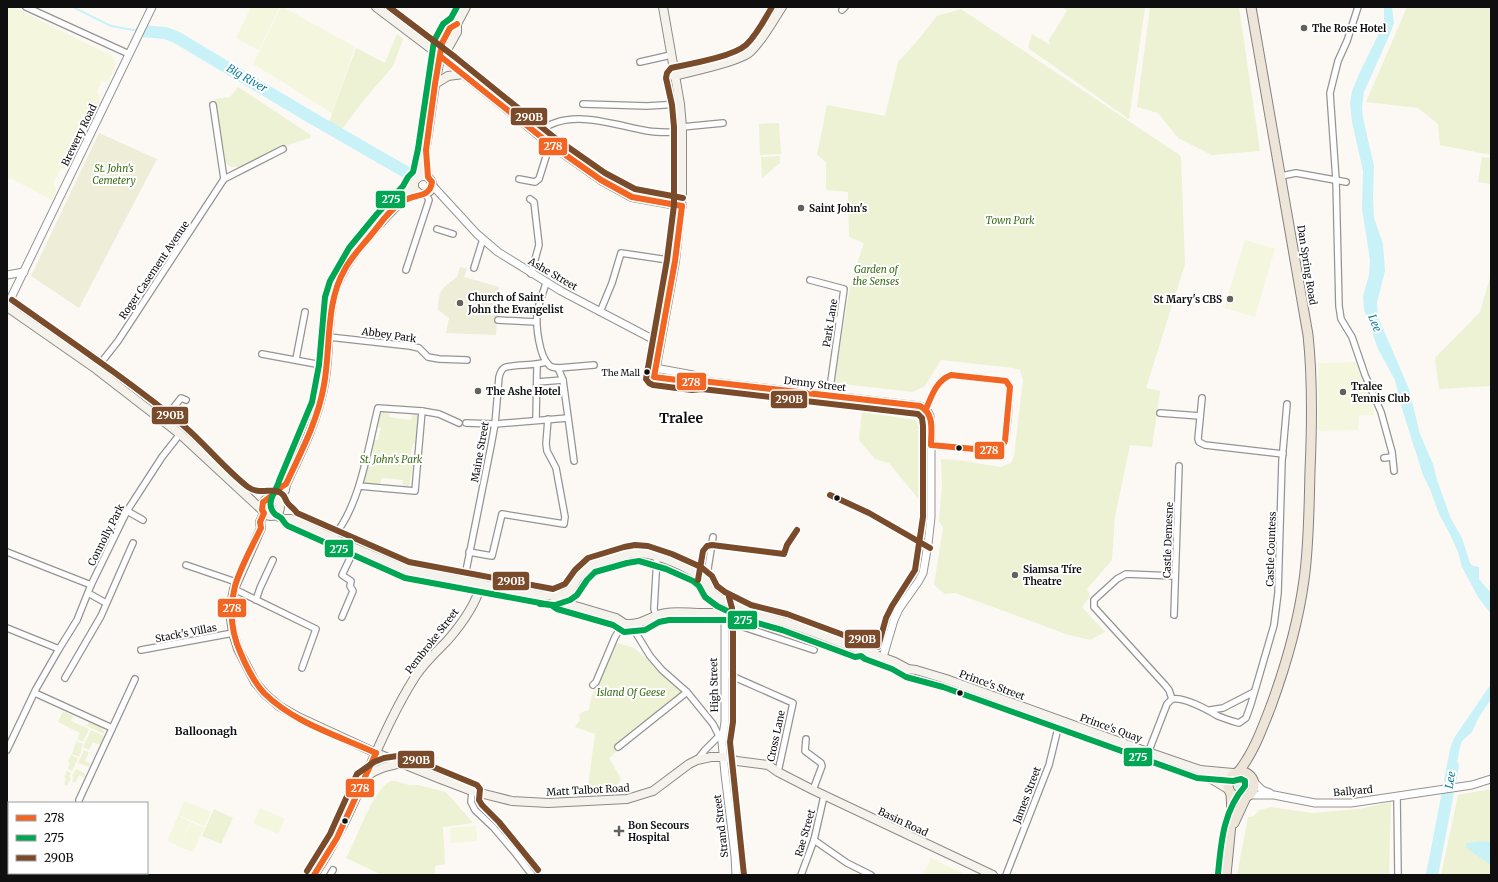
<svg xmlns="http://www.w3.org/2000/svg" width="1498" height="882" viewBox="0 0 1498 882" font-family="Merriweather,serif">
<rect width="100%" height="100%" fill="#fcf9f5"/>
<g fill="#ecf2d3">
<polygon points="1063,7 1145,7 1129,119 1028,48 1032,34 1050,45 1049,40 1067,11"/>
<polygon points="1150,7 1239,7 1260,151 1212,155 1178,138 1158,113 1137,107"/>
<polygon points="1407,7 1491,7 1491,155 1440,145 1438,124 1418,108 1366,102"/>
<polygon points="961,9 1181,156 1185,264 1146,388 1160,391 1152,447 1130,445 1115,517 1112,560 1087,589 1090,596 1082,607 1105,632 1090,640 1066,634 955,593 945,594 934,585 943,528 939,521 942,486 941,459 958,460 1000,467 1011,463 1014,456 1023,380 1020,370 1013,368 941,360 925,386 913,392 834,383 850,286 864,243 849,237 848,192 826,190 826,162 817,155 827,105 885,116 898,62 918,40 937,16"/>
<polygon points="397,34 403,39 393,66 364,100 342,129 329,122 356,48 385,63"/>
<polygon points="238,87 311,135 310,138 281,147 243,167 231,167 225,163 215,99 230,97"/>
<polygon points="779,123 781,154 760,155 759,124"/>
<polygon points="780,156 780,163 762,178 761,157"/>
<polygon points="1482,157 1491,158 1491,184 1478,182"/>
<polygon points="1491,274 1491,386 1439,389 1435,358 1480,312"/>
<polygon points="380,412 390,413 389,417 411,420 413,414 419,415 416,444 413,444 410,457 414,458 409,487 402,485 403,480 382,478 380,484 362,483 366,467 371,467 373,451 369,450 372,439 378,440 381,428 375,427"/>
<polygon points="862,412 915,420 921,426 925,435 925,507 889,463 875,459 859,440"/>
<polygon points="617,643 634,648 647,659 660,674 683,691 616,748 617,751 609,758 621,779 613,793 587,794 595,734 575,727 580,720 579,715 582,712 589,710 591,698"/>
<polygon points="63,711 73,716 71,721 89,729 83,742 77,739 80,733 58,722"/>
<path d="M89,721C96,724 105,726 104,734L87,726Z"/>
<polygon points="91,730 104,736 100,745 93,742 89,750 83,747"/>
<polygon points="76,741 83,744 81,748 82,749 79,757 72,754"/>
<polygon points="84,750 89,752 85,761 91,764 89,767 78,763"/>
<polygon points="71,755 78,758 72,771 68,769 70,763 68,762"/>
<polygon points="76,769 85,773 85,778 79,775 75,783 72,781 74,777 72,776"/>
<polygon points="67,771 71,773 69,777 71,778 67,786 64,785 66,779 64,777"/>
<path d="M1240,776L1248,780L1250,786L1245,793L1239,794L1232,789C1230,782 1233,777 1240,776Z"/>
<path d="M391,781H396L409,785H418L446,792L473,823L443,827L445,864L435,866V875H382L346,858C357,839 372,790 391,781Z"/>
<polygon points="1491,789 1491,875 1441,875 1458,795"/>
<polygon points="1391,802 1389,875 1237,875 1248,817 1252,817 1260,810 1271,807 1312,813 1359,809"/>
<polygon points="214,809 233,818 221,844 202,836"/>
</g>
<g fill="#ededd8">
<polygon points="99,133 157,159 79,308 31,276"/>
<path d="M460,267L467,269L464,277L499,287L496,335L446,333L449,318L438,310C439,289 440,290 457,277Z"/>
</g>
<g fill="#f4f6dd">
<path d="M7,7H13L110,55L116,63L109,81L105,82L102,81L97,91L100,98L67,168L60,169L54,182C57,192 57,189 52,200L10,178L7,180Z"/>
<polygon points="251,7 277,7 279,8 259,50 236,38"/>
<polygon points="281,7 283,7 355,47 332,113 253,64"/>
<polygon points="1245,240 1275,249 1255,317 1224,308"/>
<polygon points="1356,362 1372,402 1374,415 1359,415 1358,430 1318,431 1318,363"/>
<polygon points="184,801 211,812 205,826 178,815"/>
<polygon points="260,808 285,819 278,834 253,823"/>
<polygon points="178,816 190,822 180,847 167,841"/>
<polygon points="191,822 204,828 193,852 180,847"/>
<polygon points="476,826 477,841 451,843 450,828"/>
<polygon points="931,858 966,875 923,875"/>
<polygon points="27,873 96,873 96,875 26,875"/>
</g>
<g fill="#c9f1f8">
<polygon points="1384,7 1392,7 1394,23 1389,36 1364,92 1362,107 1363,118 1374,166 1373,197 1374,218 1383,244 1385,271 1377,303 1378,317 1409,389 1420,434 1433,464 1437,480 1451,519 1462,538 1470,563 1473,566 1479,567 1479,579 1491,593 1491,614 1478,597 1462,567 1458,552 1450,534 1439,514 1430,489 1423,475 1403,412 1395,380 1378,349 1364,310 1363,296 1369,275 1370,260 1362,209 1363,171 1352,122 1350,103 1352,91 1360,72 1384,23"/>
<polygon points="1491,684 1491,699 1479,717 1472,732 1462,741 1460,747 1457,762 1456,781 1444,781 1450,749 1454,738"/>
<circle cx="1240" cy="785" r="4.5"/>
<polygon points="1482,841 1491,842 1491,865 1469,850 1466,846 1466,843"/>
</g>
<g fill="none" stroke-linecap="round" stroke-linejoin="round">
<polyline stroke="#c9f1f8" stroke-width="2" points="73,7 111,26 139,31"/>
<g stroke="#c9f1f8" stroke-width="12">
<polyline points="141,31 165,33 176,37 312,118 411,175"/>
<polyline points="1432,875 1453,766"/>
</g>
<defs>
<g id="minor">
<polyline points="26,7 129,54"/>
<polyline points="1358,7 1347,41 1338,61 1330,93 1336,180 1339,306 1341,319 1352,337 1365,375 1381,412 1392,452 1394,471"/>
<polyline points="842,10 845,7"/>
<polyline points="640,62 671,55"/>
<polyline points="583,104 647,106 680,104"/>
<polyline points="682,127 723,123"/>
<path d="M537,133C569,106 612,125 648,131C659,133 671,132 682,132"/>
<polyline points="1281,176 1296,173 1346,182"/>
<polyline points="224,179 283,149"/>
<polyline points="519,179 535,182 539,179 550,144"/>
<polyline points="530,199 534,202 539,245 531,274"/>
<polyline points="437,229 453,234"/>
<polyline points="474,268 483,239"/>
<polyline points="406,270 429,200 426,194"/>
<polyline points="810,280 844,289 829,395"/>
<path d="M546,283C543,293 539,303 537,313C536,326 539,356 549,365C551,368 554,367 558,368L594,365"/>
<polyline points="600,312 612,283 621,253 675,261"/>
<polyline points="831,319 839,320"/>
<polyline points="498,320 536,322"/>
<polyline points="329,337 410,346 419,348 428,357 439,359 467,360"/>
<polyline points="262,354 327,366"/>
<polyline points="296,359 305,312"/>
<polyline points="558,368 563,380 574,461"/>
<polyline points="96,369 118,341 224,179 213,105"/>
<polyline points="537,382 563,380"/>
<polyline points="1202,398 1198,439 1199,442 1205,445 1283,454"/>
<path d="M926,409C932,397 936,379 951,375L1006,381L1010,387L1008,417L1005,441L1002,447L996,451L931,445"/>
<polyline points="422,411 439,414 459,423"/>
<polyline points="1160,413 1200,416"/>
<polyline points="536,420 537,365"/>
<polyline points="163,421 181,398 186,400"/>
<polyline points="466,423 495,424 568,418"/>
<polyline points="1384,458 1392,457"/>
<polyline points="127,511 143,520"/>
<path d="M332,538C360,508 368,447 378,408L422,411L415,491L359,486"/>
<polyline points="7,552 91,585"/>
<polyline points="469,552 492,556 502,514 564,524 565,517 556,468 547,451 546,444 548,419"/>
<polyline points="186,565 236,582"/>
<path d="M464,581L491,446L495,424L499,377C500,373 501,370 504,368C510,364 536,366 546,362"/>
<polyline points="706,581 713,537"/>
<polyline points="234,589 316,629 302,668"/>
<polyline points="88,593 106,603"/>
<polyline points="256,600 260,588 273,560"/>
<polyline points="656,615 654,609 657,557"/>
<polyline points="1174,615 1179,466"/>
<polyline points="342,617 353,591 350,586 351,581 342,575 355,548"/>
<polyline points="725,621 814,650"/>
<polyline points="631,625 650,656 662,670 687,692 713,724 722,742"/>
<polyline points="7,628 59,649"/>
<polyline points="141,650 233,633"/>
<polyline points="725,673 793,703 778,772"/>
<polyline points="65,678 101,616 133,543"/>
<polyline points="593,685 596,682 615,637 623,624"/>
<polyline points="35,693 112,728"/>
<polyline points="1172,699 1169,690 1165,685 1094,607 1094,600 1117,579 1126,574 1175,576"/>
<polyline points="1210,710 1223,708 1254,692"/>
<polyline points="806,739 805,751 821,763 822,766 813,790"/>
<polyline points="618,747 687,692"/>
<polyline points="7,750 36,689 59,649 77,620 91,585 127,511 162,457 180,434"/>
<path d="M1148,753L1167,704L1172,699C1185,697 1206,709 1218,716C1225,719 1232,721 1239,723L1246,718L1251,704L1274,625L1278,593L1282,461L1287,404"/>
<polyline points="697,760 705,750 719,736"/>
<polyline points="472,791 471,802 475,810 493,827 516,854 532,875"/>
<polyline points="1397,796 1398,875"/>
<polyline points="79,800 135,679"/>
<polyline points="814,840 847,863 871,875"/>
<polyline points="330,875 333,870"/>
<polyline points="801,875 814,840 824,796"/>
<polyline points="1006,875 1049,765 1060,720"/>
</g>
<g id="tertiary">
<polyline points="432,185 477,234 498,252 561,291 660,343"/>
<polyline points="7,275 24,272"/>
<polyline points="7,306 152,7"/>
<polyline points="655,368 693,375 702,381"/>
<polyline points="654,377 693,382 702,381 920,406 923,407 928,412 930,416 931,426 931,517 928,544 923,573 918,582 899,609 894,620 883,657"/>
<polyline points="725,613 725,722 722,742 725,774 735,856 736,875"/>
<polyline points="1254,782 1262,790 1270,793"/>
<polyline points="1250,795 1274,795 1315,803 1351,803 1472,785 1491,779"/>
</g>
<g id="secondary">
<polyline points="376,7 450,63 550,144 601,180 632,197 682,206"/>
<polyline points="441,54 448,48 452,41 457,32 457,24 466,7"/>
<path d="M674,76C690,72 741,61 750,52C763,40 772,22 782,7"/>
<polyline points="435,84 448,76 463,74"/>
<path d="M420,176C430,136 431,95 441,55C442,51 441,47 442,43C445,35 450,28 457,24"/>
<polyline points="7,307 96,369 180,434 262,510"/>
<polyline points="654,377 675,261 682,194 682,127 680,104 663,7"/>
<circle cx="271" cy="507" r="9"/>
<polyline points="270,498 280,487 286,484"/>
<path d="M278,502L285,490L286,484C301,453 318,419 324,384C330,354 326,313 337,285C350,251 382,222 406,196C412,188 415,172 428,177C437,186 431,194 420,194L414,189V184"/>
<polyline points="264,513 260,522 261,528 234,589 231,605 231,619 233,633 238,649 255,682 265,694 279,706 298,717 376,753 438,778 472,791 512,801 548,803 627,799 653,791 689,764 697,760 711,757 724,757 737,761 768,765 778,772 813,790 993,875"/>
<path d="M275,515L284,519H291L350,546L407,570L544,596C553,595 563,597 571,590"/>
<path d="M554,597L559,601L572,605L616,618L625,624C645,625 650,615 666,613C677,611 690,613 701,613C716,613 732,613 748,612"/>
<path d="M569,603C568,588 582,568 597,563C609,560 622,555 635,553C654,552 690,567 704,580C708,583 708,587 710,590C717,600 729,601 739,606C742,608 745,611 749,612C760,616 773,619 784,622C809,630 833,640 858,649L860,653L864,654L868,652"/>
<polyline points="858,649 861,647 866,648 868,652 895,662 908,669 916,670 946,679 1142,750 1200,770 1233,773"/>
<polyline points="1200,770 1208,777 1228,789"/>
<path d="M365,777C378,768 387,766 402,763"/>
<path d="M314,875C356,814 375,740 415,677C424,663 435,653 447,641C461,625 476,604 481,584"/>
</g>
<g id="primary">
<path d="M1239,771C1254,752 1262,729 1271,706C1286,665 1298,624 1304,580C1309,545 1309,507 1310,471C1312,426 1313,381 1308,335L1251,7"/>
<circle cx="1241" cy="785" r="13"/>
<polyline points="1234,823 1246,797"/>
<polyline points="1226,875 1232,814 1231,794"/>
</g>
</defs>
<use href="#minor" stroke="#969493" stroke-width="8"/>
<use href="#tertiary" stroke="#969493" stroke-width="9"/>
<use href="#secondary" stroke="#8c8b89" stroke-width="10"/>
<use href="#primary" stroke="#838280" stroke-width="11"/>
<use href="#minor" stroke="#fffefe" stroke-width="5.5"/>
<use href="#tertiary" stroke="#fffefe" stroke-width="7"/>
<use href="#secondary" stroke="#f5f2eb" stroke-width="8"/>
<use href="#primary" stroke="#eee5d9" stroke-width="9"/>
<defs>
<g id="bus-1">
<polyline points="440,56 550,144 601,180 632,197 682,206"/>
<path d="M682,206L675,261L654,377L693,382L702,381L920,406C935,414 931,431 931,445L996,451L1002,447L1005,441L1010,387L1006,381L951,375C936,381 932,395 926,409"/>
<path d="M376,753C339,736 294,723 264,693C254,682 247,668 241,654C231,632 229,609 235,586C241,566 252,547 261,528L260,522L264,513L262,510L263,502C272,497 277,489 286,484C301,452 318,420 324,385C331,347 325,303 345,269C352,256 362,246 371,235C381,223 389,210 402,202C414,193 430,199 432,182L428,177L426,150L435,84L442,43L450,28L457,24"/>
<polyline points="314,875 337,838 376,753"/>
</g>
<g id="bus-2">
<path d="M457,7L451,18L443,24L434,41L418,149L413,172L408,177L403,186L377,214L349,248L330,281L325,297L319,365L312,402L279,481C276,491 265,503 274,513C276,516 280,516 282,519C284,522 285,524 288,526L405,578L551,605L557,609L613,625L624,632L645,630L659,622L669,620H747L782,630L855,657L861,656L865,659L892,669L906,677L943,687L1197,778L1233,781L1241,779L1245,781V786C1223,811 1221,843 1218,874"/>
<polyline points="540,604 555,605 570,600 577,595 587,580 595,572 627,563 639,561 666,569 693,581 699,586 705,597 717,606 744,619"/>
</g>
<g id="bus-3">
<polyline points="389,7 455,57 555,138 605,173 635,189 683,198"/>
<path d="M12,300C70,341 129,381 184,426C206,445 225,469 248,487C260,496 274,486 282,494C285,496 285,499 287,502C289,506 294,508 297,513L409,562L553,589L565,584L575,570L588,558L624,547L635,545L648,546L672,554L701,567L712,576L717,586L725,592L751,605L787,614L857,640C868,636 870,644 878,647L886,618L892,606L915,570L923,517V426L922,418L918,414L702,389L692,390L653,385L649,383L646,379L667,260L674,205V127L672,105L666,78L667,73L671,68C690,64 732,57 746,45C757,35 764,20 772,7"/>
<polyline points="830,495 869,513 930,548"/>
<polyline points="698,580 703,551 707,546 712,545 784,554 787,545 797,530"/>
<polyline points="729,597 732,608 733,621 733,722 730,742 744,875"/>
<polyline points="307,871 330,834 357,774 374,762 384,758 404,755 477,785 480,789 479,800 482,805 499,822 538,870"/>
</g>
</defs>
<use href="#bus-1" stroke="#fff" stroke-width="9"/>
<use href="#bus-2" stroke="#fff" stroke-width="9"/>
<use href="#bus-3" stroke="#fff" stroke-width="9"/>
<use href="#bus-1" stroke="#f26522" stroke-width="6"/>
<use href="#bus-2" stroke="#00a651" stroke-width="6"/>
<use href="#bus-3" stroke="#7a4b2a" stroke-width="6"/>
</g>
<g fill="#626160" stroke="#fff" stroke-width="1.5">
<circle cx="1304" cy="28" r="4"/>
<circle cx="801" cy="208" r="4"/>
<circle cx="1230" cy="299" r="4"/>
<circle cx="460" cy="303" r="4"/>
<circle cx="478" cy="391" r="4"/>
<circle cx="1343" cy="392" r="4"/>
<circle cx="1015" cy="575" r="4"/>
<path d="M617 825h4v4h4v4h-4v4h-4v-4h-4v-4h4z"/>
</g>
<g fill="#0f0f0f" stroke="#fff" stroke-width="1.5">
<circle cx="647" cy="372" r="3.5"/>
<circle cx="959" cy="448" r="3.5"/>
<circle cx="837" cy="498" r="3.5"/>
<circle cx="960" cy="693" r="3.5"/>
<circle cx="345" cy="821" r="3.5"/>
</g>
<g text-anchor="middle" dominant-baseline="central" stroke-width="4" stroke-linejoin="round" paint-order="stroke">
<g font-size="9" fill="#0f0f0f" stroke="#fff" text-anchor="end">
<text x="640" y="372">The Mall</text>
</g>
<g font-size="10" font-weight="bold" fill="#0f0f0f" stroke="#fff" text-anchor="start">
<text x="1312" y="28">The Rose Hotel</text>
<text x="809" y="208">Saint John's</text>
<text x="468" y="297">Church of Saint<tspan x="468" dy="12">John the Evangelist</tspan></text>
<text x="1222" y="299" text-anchor="end">St Mary's CBS</text>
<text x="1351" y="386">Tralee<tspan x="1351" dy="12">Tennis Club</tspan></text>
<text x="486" y="391">The Ashe Hotel</text>
<text x="1023" y="569">Siamsa Tíre<tspan x="1023" dy="12">Theatre</tspan></text>
<text x="628" y="825">Bon Secours<tspan x="628" dy="12">Hospital</tspan></text>
</g>
<g font-size="10" fill="#0f0f0f" stroke="#fff">
<text transform="translate(79 135) rotate(-64)">Brewery Road</text>
<text transform="translate(1307 265) rotate(81)">Dan Spring Road</text>
<text transform="translate(154 270) rotate(-56)">Roger Casement Avenue</text>
<text transform="translate(553 274) rotate(30)">Ashe Street</text>
<text transform="translate(830 323) rotate(-81)">Park Lane</text>
<text transform="translate(389 335) rotate(8)">Abbey Park</text>
<text transform="translate(815 384) rotate(7)">Denny Street</text>
<text transform="translate(480 452) rotate(-80)">Maine Street</text>
<text transform="translate(106 535) rotate(-63)">Connolly Park</text>
<text transform="translate(1168 540) rotate(-88)">Castle Demesne</text>
<text transform="translate(1271 549) rotate(-88)">Castle Countess</text>
<text transform="translate(186 633) rotate(-11)">Stack's Villas</text>
<text transform="translate(432 641) rotate(-52)">Pembroke Street</text>
<text transform="translate(714 685) rotate(-91)">High Street</text>
<text transform="translate(992 685) rotate(20)">Prince's Street</text>
<text transform="translate(1111 728) rotate(20)">Prince's Quay</text>
<text transform="translate(776 736) rotate(-78)">Cross Lane</text>
<text transform="translate(588 790) rotate(-3)">Matt Talbot Road</text>
<text transform="translate(1353 791) rotate(-5)">Ballyard</text>
<text transform="translate(1027 795) rotate(-69)">James Street</text>
<text transform="translate(903 822) rotate(25)">Basin Road</text>
<text transform="translate(721 826) rotate(-97)">Strand Street</text>
<text transform="translate(805 833) rotate(-74)">Rae Street</text>
</g>
<g font-size="10" font-style="italic" fill="#3d6d1a" stroke="#fff">
<text x="114" y="168">St. John's<tspan x="114" dy="12">Cemetery</tspan></text>
<text x="1010" y="220">Town Park</text>
<text x="876" y="269">Garden of<tspan x="876" dy="12">the Senses</tspan></text>
<text x="391" y="459">St. John's Park</text>
<text x="631" y="692">Island Of Geese</text>
</g>
<g font-size="11" font-style="italic" fill="#0f7c9c" stroke="#fff">
<text transform="translate(247 78) rotate(30)">Big River</text>
<text transform="translate(1375 323) rotate(68)">Lee</text>
<text transform="translate(1450 780) rotate(-80)">Lee</text>
</g>
<g font-size="11" font-weight="bold" fill="#0f0f0f" stroke="#fff">
<text x="206" y="731">Balloonagh</text>
</g>
<g font-size="14" font-weight="bold" fill="#0f0f0f" stroke="#fff">
<text x="681" y="418">Tralee</text>
</g>
</g>
<g stroke="#fff" stroke-width="1.5">
<rect x="510" y="107" width="38" height="19" rx="4" fill="#7a4b2a"/>
<rect x="538" y="137" width="30" height="19" rx="4" fill="#f26522"/>
<rect x="375" y="190" width="31" height="19" rx="4" fill="#00a651"/>
<rect x="676" y="372" width="31" height="19" rx="4" fill="#f26522"/>
<rect x="770" y="390" width="38" height="19" rx="4" fill="#7a4b2a"/>
<rect x="151" y="406" width="38" height="19" rx="4" fill="#7a4b2a"/>
<rect x="974" y="441" width="31" height="19" rx="4" fill="#f26522"/>
<rect x="324" y="539" width="30" height="19" rx="4" fill="#00a651"/>
<rect x="492" y="571" width="38" height="20" rx="4" fill="#7a4b2a"/>
<rect x="217" y="598" width="30" height="20" rx="4" fill="#f26522"/>
<rect x="727" y="610" width="31" height="20" rx="4" fill="#00a651"/>
<rect x="844" y="629" width="37" height="20" rx="4" fill="#7a4b2a"/>
<rect x="1123" y="747" width="30" height="20" rx="4" fill="#00a651"/>
<rect x="397" y="750" width="38" height="19" rx="4" fill="#7a4b2a"/>
<rect x="345" y="778" width="30" height="20" rx="4" fill="#f26522"/>
</g>
<g font-size="11" text-anchor="middle" font-weight="bold" fill="#fff">
<text x="529" y="121">290B</text>
<text x="553" y="150">278</text>
<text x="391" y="203">275</text>
<text x="691" y="386">278</text>
<text x="789" y="403">290B</text>
<text x="170" y="419">290B</text>
<text x="989" y="454">278</text>
<text x="339" y="553">275</text>
<text x="511" y="585">290B</text>
<text x="232" y="612">278</text>
<text x="743" y="624">275</text>
<text x="862" y="643">290B</text>
<text x="1138" y="761">275</text>
<text x="416" y="764">290B</text>
<text x="360" y="792">278</text>
</g>
<rect width="1498" height="882" fill="none" stroke="#0f0f0f" stroke-width="16"/>
<rect x="8" y="802" width="140" height="72" fill="#ffffff" stroke="#9f9f9f"/>
<rect x="16" y="815" width="20" height="6" fill="#f26522" stroke="#9f9f9f"/>
<text x="44" y="822" font-size="12" fill="#0f0f0f">278</text>
<rect x="16" y="835" width="20" height="6" fill="#00a651" stroke="#9f9f9f"/>
<text x="44" y="842" font-size="12" fill="#0f0f0f">275</text>
<rect x="16" y="855" width="20" height="6" fill="#7a4b2a" stroke="#9f9f9f"/>
<text x="44" y="862" font-size="12" fill="#0f0f0f">290B</text>
</svg>
